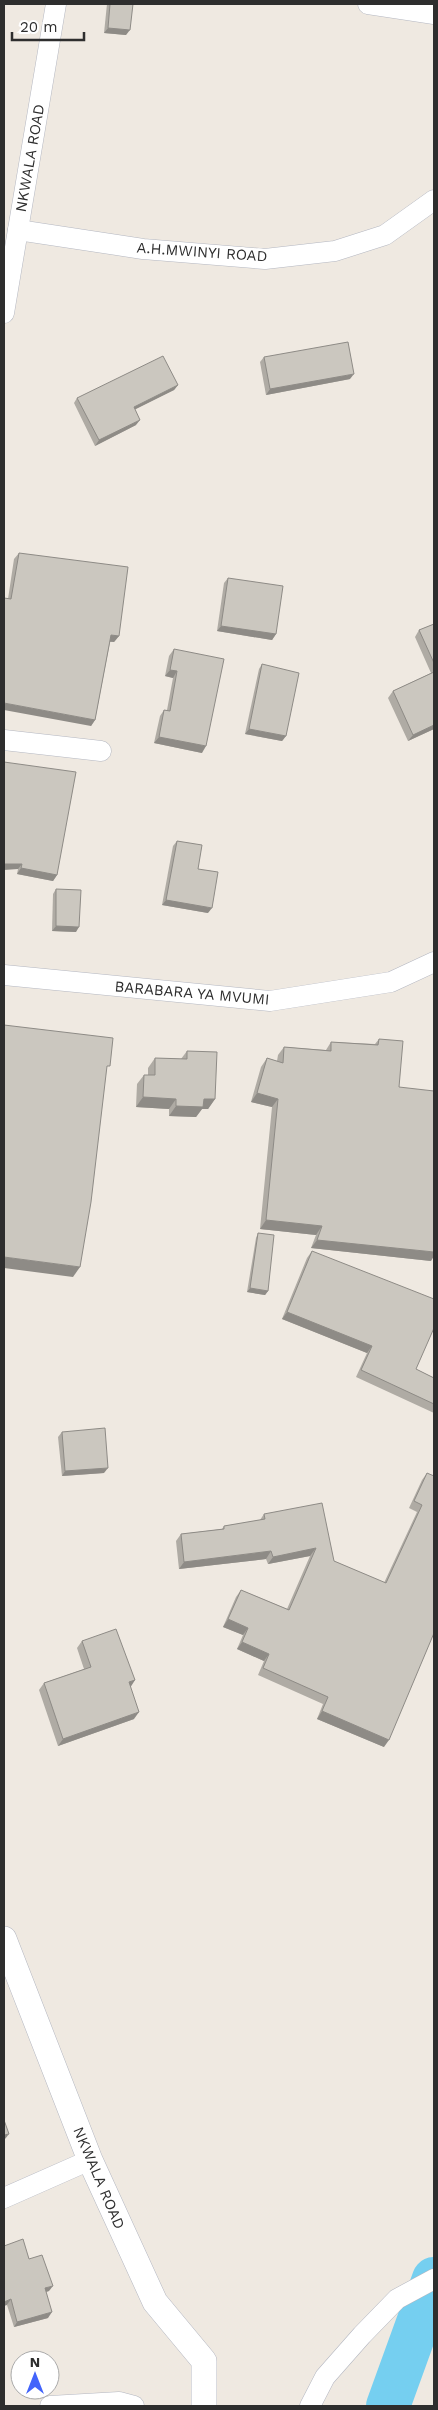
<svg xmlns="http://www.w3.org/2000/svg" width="438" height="2410" viewBox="0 0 438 2410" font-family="'Work Sans',sans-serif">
<rect width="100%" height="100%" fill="#efe9e1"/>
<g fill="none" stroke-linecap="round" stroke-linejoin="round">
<polyline stroke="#75cff0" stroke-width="44" points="388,2406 434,2279"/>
<defs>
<g id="minor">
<polyline points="368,4 434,14"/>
<polyline points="18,230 143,249 265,259 335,251 385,235 434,200"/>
<polyline points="4,313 56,4"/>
<polyline points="4,740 101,751"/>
<polyline points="4,975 270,1001 391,982 434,962"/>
<polyline points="4,2198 90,2160"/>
<polyline points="50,2406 119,2402 134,2406"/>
<polyline points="310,2406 325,2377 362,2335 397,2299 434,2279"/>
</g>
<polyline id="tertiary" points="4,1939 90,2160 155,2302 204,2361 204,2406"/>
</defs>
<use href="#minor" stroke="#b4b7c1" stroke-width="21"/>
<use href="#tertiary" stroke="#b4b7c1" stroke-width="26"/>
<use href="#minor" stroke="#fff" stroke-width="20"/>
<use href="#tertiary" stroke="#fff" stroke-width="25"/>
</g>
<g fill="#afaba4">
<polygon points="107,4 133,4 126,35 104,33"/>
<polygon points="264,357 350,379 266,395 260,362"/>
<polygon points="178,385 174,390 135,409 136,425 95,446 74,403 77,398"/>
<polygon points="19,553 119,636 114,642 110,642 95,720 91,726 8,599 14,559"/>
<polygon points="228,578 276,634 272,640 217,631 224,583"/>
<polygon points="434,624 434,729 408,741 388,698 393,691 431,673 415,637 419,630"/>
<polygon points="174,649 202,753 154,743 160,716 164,710 167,710 173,678 165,676 169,656"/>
<polygon points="262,664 286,736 282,741 245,734 259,669"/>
<polygon points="4,762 57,875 53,881 17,874 18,869"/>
<polygon points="177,841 198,869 208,913 162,905 173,846"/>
<polygon points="56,889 76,932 52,931 53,894"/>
<polygon points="379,1039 399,1087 431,1261 311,1248 316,1235 260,1229 272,1107 251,1102 261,1067 267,1058 277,1061 278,1055 284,1047 326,1050 331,1042 375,1044"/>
<polygon points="187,1051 215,1099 208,1109 202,1109 196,1117 169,1116 169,1109 136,1107 137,1084 144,1075 148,1075 148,1068 155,1058 181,1059"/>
<polygon points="258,1233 268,1291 265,1295 247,1292 256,1238"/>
<polygon points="312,1251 416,1369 434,1378 434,1413 356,1377 367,1353 282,1319 307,1258"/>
<polygon points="62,1432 104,1473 62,1476 58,1437"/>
<polygon points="427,1473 384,1747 317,1719 323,1704 258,1675 264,1661 237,1649 243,1635 223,1627 236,1597 241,1590 287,1609 310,1556 268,1564 266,1559 179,1569 176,1541 181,1534 222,1529 224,1526 260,1520 264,1514 334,1561 384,1583 417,1512 409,1508 422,1480"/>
<polygon points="82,1641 135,1680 130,1686 134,1719 58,1746 39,1690 44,1683 84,1669 77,1648"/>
<polygon points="29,2259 49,2291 46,2292 48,2318 14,2327 7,2305"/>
</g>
<g fill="#8e8b86">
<polygon points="108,28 130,30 126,35 104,33"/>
<polygon points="354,374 350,379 266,395 270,389"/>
<polygon points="178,385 174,390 130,412 134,407"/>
<polygon points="140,420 136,425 95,446 99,440"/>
<polygon points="221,626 276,634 272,640 217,631"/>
<polygon points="111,635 119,636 114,642 107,641"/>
<polygon points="170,670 177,671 173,678 165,676"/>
<polygon points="4,703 95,720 91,726 4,710"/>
<polygon points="434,725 434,729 408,741 413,735"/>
<polygon points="249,729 286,736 282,741 245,734"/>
<polygon points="159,737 206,746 202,753 154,743"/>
<polygon points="4,864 22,864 18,869 4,870"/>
<polygon points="21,868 57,875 53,881 17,874"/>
<polygon points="166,900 212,908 208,913 162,905"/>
<polygon points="56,926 79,927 76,932 52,931"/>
<polygon points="257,1093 278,1099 272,1107 251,1102"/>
<polygon points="143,1097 176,1099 169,1109 136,1107"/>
<polygon points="204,1099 215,1099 208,1109 202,1109 196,1117 169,1116 176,1106"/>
<polygon points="266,1220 322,1226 316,1235 260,1229"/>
<polygon points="317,1240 434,1252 434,1256 431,1261 311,1248"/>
<polygon points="4,1257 80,1267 73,1277 4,1268"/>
<polygon points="250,1288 268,1291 265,1295 247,1292"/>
<polygon points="287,1312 372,1346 367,1353 282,1319"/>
<polygon points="108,1468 104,1473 62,1476 65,1471"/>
<polygon points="316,1548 310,1556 268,1564 273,1557"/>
<polygon points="271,1551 266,1559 179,1569 184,1562"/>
<polygon points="228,1619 248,1628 243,1635 223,1627"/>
<polygon points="242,1642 269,1654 264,1661 237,1649"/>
<polygon points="135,1680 130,1688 129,1682"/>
<polygon points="322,1711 389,1740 384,1747 317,1719"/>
<polygon points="139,1712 134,1719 58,1746 63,1739"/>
<polygon points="9,2134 5,2139 4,2139 4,2135"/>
<polygon points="53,2286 49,2291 42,2293 45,2288"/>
<polygon points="11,2299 7,2305 4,2306 4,2302"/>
<polygon points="52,2312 48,2318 14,2327 17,2322"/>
</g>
<g fill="#cbc7bf" stroke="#8e8b86">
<polygon points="110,4 133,4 130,30 108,28"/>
<polygon points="348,342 354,374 270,389 264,357"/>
<polygon points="163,356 178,385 134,407 140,420 99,440 77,398"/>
<polygon points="19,553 128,567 119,636 111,635 95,720 4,703 4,598 11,599"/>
<polygon points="228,578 283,586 276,634 221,626"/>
<polygon points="434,624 434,663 419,630"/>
<polygon points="174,649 224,659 206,746 159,737 164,710 170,711 177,671 170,670"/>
<polygon points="262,664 299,673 286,736 249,729"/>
<polygon points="434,672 434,725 413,735 393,691"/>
<polygon points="4,762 76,772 57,875 21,868 22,864 4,864"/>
<polygon points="177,841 202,845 198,869 218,872 212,908 166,900"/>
<polygon points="56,889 81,890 79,927 56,926"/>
<polygon points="4,1025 113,1038 110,1066 107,1066 91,1202 80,1267 4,1257"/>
<polygon points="379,1039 403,1041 399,1087 434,1091 434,1252 317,1240 322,1226 266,1220 278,1099 257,1093 267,1058 283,1063 284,1047 331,1051 331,1042 378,1045"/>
<polygon points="187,1051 217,1052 215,1099 204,1099 203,1107 176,1106 176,1099 143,1097 144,1075 155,1075 155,1058 187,1059"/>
<polygon points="258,1233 274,1235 268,1291 250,1288"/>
<polygon points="312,1251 434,1299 434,1328 416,1369 434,1378 434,1404 361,1370 372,1346 287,1312"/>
<polygon points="105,1428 108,1468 65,1471 62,1432"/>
<polygon points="427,1473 434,1476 434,1633 389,1740 322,1711 328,1697 263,1668 269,1654 242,1642 248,1628 228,1619 241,1590 289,1610 316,1548 273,1557 271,1551 184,1562 181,1534 224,1529 224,1526 265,1519 264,1514 322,1503 334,1561 386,1583 422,1505 414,1501"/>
<polygon points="116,1629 135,1680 129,1682 139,1712 63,1739 44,1683 91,1667 82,1641"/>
<polygon points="4,2120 9,2134 4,2135"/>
<polygon points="23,2239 29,2259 42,2255 53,2286 45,2288 52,2312 17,2322 11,2299 4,2302 4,2246"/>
</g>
<g text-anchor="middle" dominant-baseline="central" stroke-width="5" stroke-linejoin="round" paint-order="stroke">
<g font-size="15" fill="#2e2e2e" stroke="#fff">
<text transform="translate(30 158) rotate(-80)">NKWALA ROAD</text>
<text transform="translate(202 252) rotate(4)">A.H.MWINYI ROAD</text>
<text transform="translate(192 993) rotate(5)">BARABARA YA MVUMI</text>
<text transform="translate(99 2178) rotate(67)">NKWALA ROAD</text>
</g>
</g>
<rect width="438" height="2410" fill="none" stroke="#2e2e2e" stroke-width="10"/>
<g transform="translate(35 2375)"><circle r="24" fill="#ffffff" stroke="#ababab"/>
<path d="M0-4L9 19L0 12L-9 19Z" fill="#4264fb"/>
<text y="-8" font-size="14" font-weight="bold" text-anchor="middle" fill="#2e2e2e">N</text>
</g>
<path d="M12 32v8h72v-8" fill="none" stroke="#2e2e2e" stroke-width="2.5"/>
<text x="20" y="32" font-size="15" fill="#2e2e2e" stroke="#ffffff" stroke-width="4" paint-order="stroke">20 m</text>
</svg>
